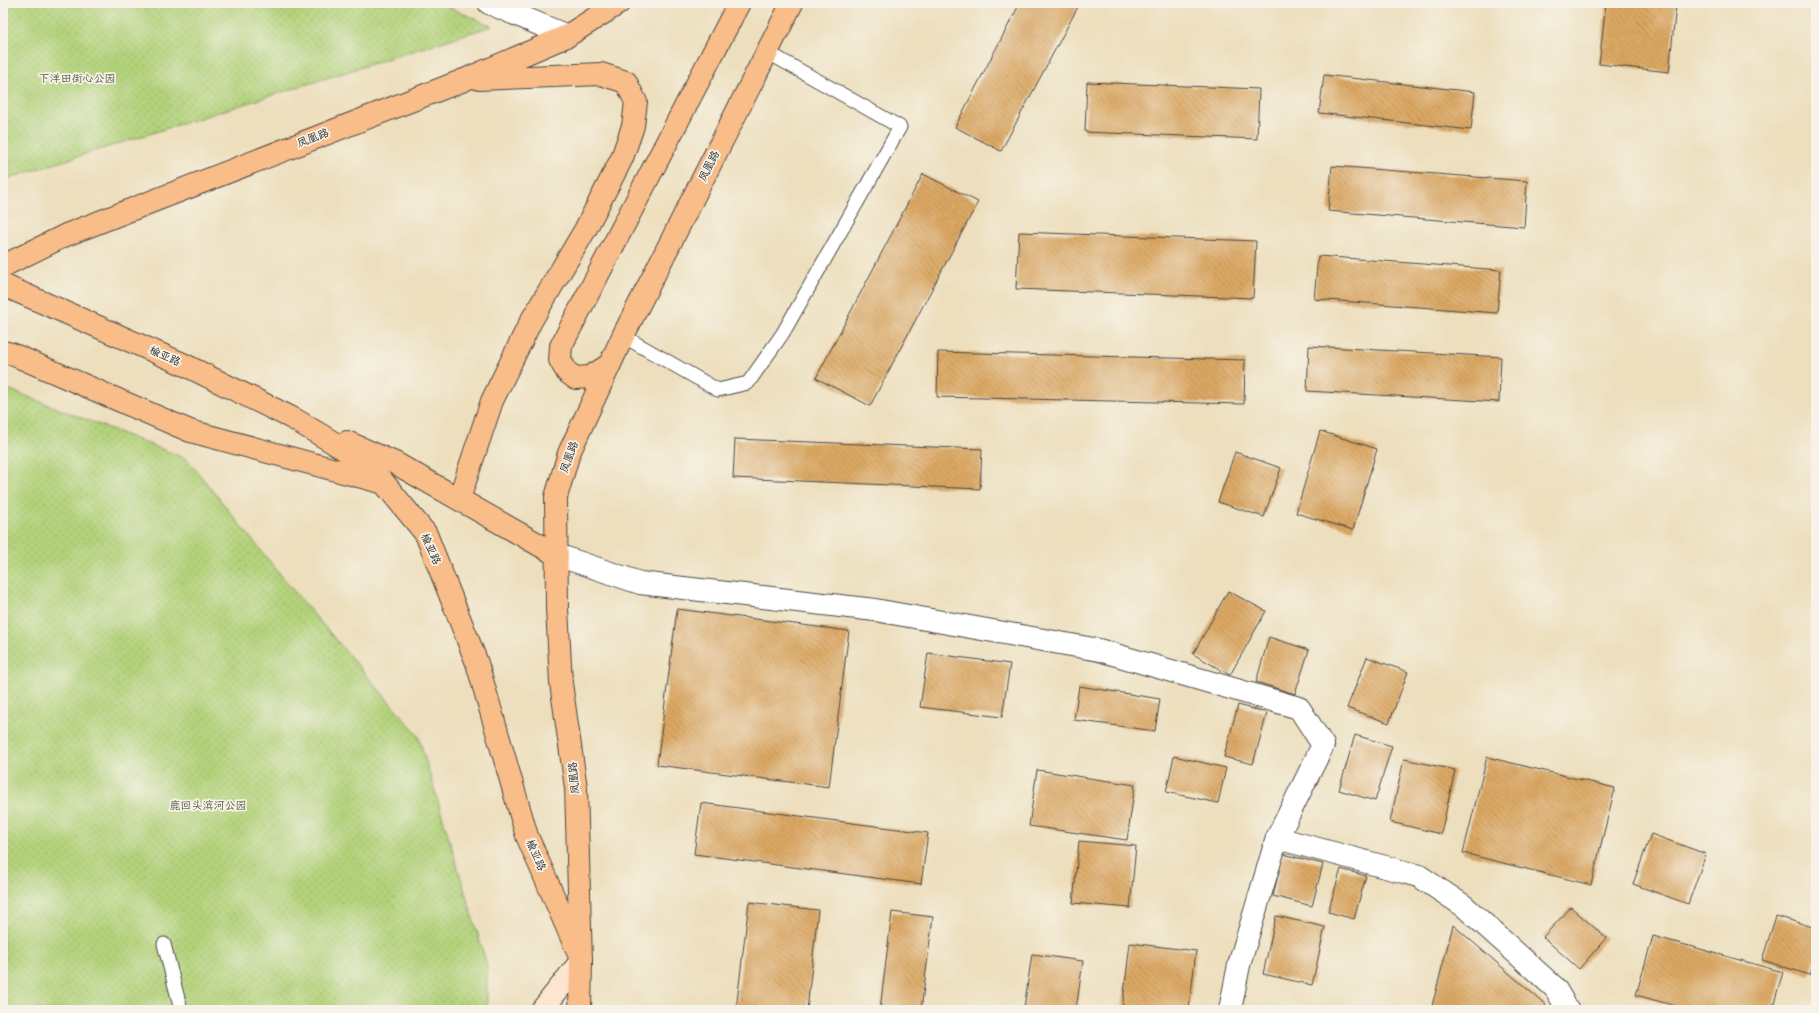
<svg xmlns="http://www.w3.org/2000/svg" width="1819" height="1013" viewBox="0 0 1819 1013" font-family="'Shantell Sans','LXGW WenKai TC',sans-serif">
<defs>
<pattern id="grass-dots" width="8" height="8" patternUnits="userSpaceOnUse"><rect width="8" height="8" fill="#b2d27a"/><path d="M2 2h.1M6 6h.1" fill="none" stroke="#99b46a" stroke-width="1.8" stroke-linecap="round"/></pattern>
<pattern id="building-back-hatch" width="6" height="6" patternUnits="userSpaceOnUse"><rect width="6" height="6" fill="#dca863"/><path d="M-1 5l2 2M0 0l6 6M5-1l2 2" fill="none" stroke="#b38952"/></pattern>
</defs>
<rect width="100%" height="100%" fill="#f7f3e8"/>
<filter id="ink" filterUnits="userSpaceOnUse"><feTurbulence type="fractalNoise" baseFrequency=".025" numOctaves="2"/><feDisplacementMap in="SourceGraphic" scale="8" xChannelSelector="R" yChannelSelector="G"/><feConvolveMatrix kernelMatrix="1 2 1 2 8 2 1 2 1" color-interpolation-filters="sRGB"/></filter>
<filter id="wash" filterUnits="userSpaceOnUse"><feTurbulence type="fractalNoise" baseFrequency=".012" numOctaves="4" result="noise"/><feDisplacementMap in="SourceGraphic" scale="16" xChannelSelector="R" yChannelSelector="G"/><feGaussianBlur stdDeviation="0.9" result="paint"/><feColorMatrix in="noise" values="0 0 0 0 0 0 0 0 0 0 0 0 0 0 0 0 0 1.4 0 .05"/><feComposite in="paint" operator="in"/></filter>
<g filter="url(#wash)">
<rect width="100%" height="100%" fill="#eddfbd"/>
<g fill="url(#grass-dots)" stroke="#6e7e52">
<polygon points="3,3 439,3 492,26 3,180"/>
<polygon points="3,387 187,459 292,589 418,735 487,965 487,1010 3,1010"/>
</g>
<g id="blocks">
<g fill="url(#building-back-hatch)">
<polygon points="1020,3 1080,3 1001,151 955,127"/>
<polygon points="1606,3 1658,3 1676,5 1669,72 1599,64"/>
<polygon points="1324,75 1475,92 1471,130 1319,113"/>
<polygon points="1087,82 1259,89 1257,139 1085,132"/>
<polygon points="1332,166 1527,181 1524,227 1328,211"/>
<polygon points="923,174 978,202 870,406 816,378"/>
<polygon points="1019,232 1256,241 1253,298 1016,289"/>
<polygon points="1318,256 1501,270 1497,313 1314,299"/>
<polygon points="1309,346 1501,357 1499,402 1307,391"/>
<polygon points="938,352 1245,360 1244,404 937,397"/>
<polygon points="1320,431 1377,449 1353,530 1296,513"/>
<polygon points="735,439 982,449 980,489 733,478"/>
<polygon points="1235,452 1281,468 1264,517 1218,502"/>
<polygon points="1228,591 1266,611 1230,675 1193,654"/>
<polygon points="677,609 849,631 829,787 657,765"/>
<polygon points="1269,637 1309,650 1295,694 1256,682"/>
<polygon points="928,653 1010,664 1002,717 920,707"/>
<polygon points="1367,657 1408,672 1389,723 1347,708"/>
<polygon points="1079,686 1160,699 1155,731 1074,720"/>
<polygon points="1238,705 1267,713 1253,764 1224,757"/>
<polygon points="1355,735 1392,746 1375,801 1339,790"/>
<polygon points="1174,756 1226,768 1218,803 1166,792"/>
<polygon points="1487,757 1615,788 1591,885 1463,853"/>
<polygon points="1404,759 1455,770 1441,834 1390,822"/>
<polygon points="1037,770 1135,785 1127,840 1029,826"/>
<polygon points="701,803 928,833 921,884 694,854"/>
<polygon points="1651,834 1706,854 1688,904 1633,884"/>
<polygon points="1079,841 1136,846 1130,908 1073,903"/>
<polygon points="1283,854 1323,864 1312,906 1273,896"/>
<polygon points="1341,869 1366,876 1354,919 1328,912"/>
<polygon points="749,902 818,910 807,1010 736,1010"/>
<polygon points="1571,907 1606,938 1579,969 1543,937"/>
<polygon points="892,912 933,917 921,1010 880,1010"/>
<polygon points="1276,916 1325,927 1312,985 1263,974"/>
<polygon points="1776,916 1816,928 1816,957 1810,975 1762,960"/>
<polygon points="1453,925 1546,1005 1542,1010 1431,1010"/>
<polygon points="1653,936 1783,972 1772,1010 1690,1010 1636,995"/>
<polygon points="1130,943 1196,951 1189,1010 1122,1010"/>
<polygon points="1032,954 1083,961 1076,1010 1039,1010 1024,1008"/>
</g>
</g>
</g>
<g filter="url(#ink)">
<use href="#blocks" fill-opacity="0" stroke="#484641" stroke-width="1"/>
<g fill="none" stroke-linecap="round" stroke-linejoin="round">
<defs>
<g id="lane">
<polyline points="623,336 718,390 748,383 783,333 900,127 767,52"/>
<polyline points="164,944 181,1010"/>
</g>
<g id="street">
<polyline points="489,3 567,36"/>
<polyline points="557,555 640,583 875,610 1099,650 1299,708 1323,745 1277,838 1419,876 1464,906 1555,988 1568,1010"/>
<polyline points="1230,1010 1239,965 1277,838"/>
</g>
<polyline id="secondary" points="542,1010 581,961"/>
<g id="primary">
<polyline points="3,285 185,365 294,419 344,449 384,483 426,534 477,663 527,836 581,959"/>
<polyline points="347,442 395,463 557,555"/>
</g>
<g id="highway">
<polyline points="3,266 66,235 464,80 567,36 619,3"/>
<polyline points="3,352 12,354 190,431 384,483"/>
<polyline points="609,365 590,377 575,378 567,372 560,360 561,346 739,3"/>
<polyline points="459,499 492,401 531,321 585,230 622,158 633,126 636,102 626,82 601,74 479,79"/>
<polyline points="580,1010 581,961 576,788 561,683 557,608 556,497 569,453 623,336 792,3"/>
</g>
</defs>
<use href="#lane" stroke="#484641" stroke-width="15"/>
<use href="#street" stroke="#484641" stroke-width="24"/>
<use href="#secondary" stroke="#484641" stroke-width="24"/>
<use href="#primary" stroke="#484641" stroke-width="24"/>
<use href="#highway" stroke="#484641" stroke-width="24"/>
<use href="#lane" stroke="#fff" stroke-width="13"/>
<use href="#street" stroke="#fff" stroke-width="22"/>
<use href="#secondary" stroke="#fde5d0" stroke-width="22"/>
<use href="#primary" stroke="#f9bd89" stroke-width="22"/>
<use href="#highway" stroke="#f9bd89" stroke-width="22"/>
</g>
</g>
<g text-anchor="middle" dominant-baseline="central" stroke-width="3.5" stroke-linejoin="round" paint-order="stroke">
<g font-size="11" fill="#4d553f" stroke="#f7f3e8">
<text x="77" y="78">下洋田街心公园</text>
<text x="208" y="805">鹿回头滨河公园</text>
</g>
<g font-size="11" fill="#2b2b2b" stroke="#f7f3e8">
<text transform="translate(313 138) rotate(-21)">凤凰路</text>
<text transform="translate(709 166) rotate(-63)">凤凰路</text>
<text transform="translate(165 356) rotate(24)">榆亚路</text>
<text transform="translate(569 457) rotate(-70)">凤凰路</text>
<text transform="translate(431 549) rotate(66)">榆亚路</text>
<text transform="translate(574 778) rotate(-96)">凤凰路</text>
<text transform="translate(536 855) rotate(67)">榆亚路</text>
</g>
</g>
<rect width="1819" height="1013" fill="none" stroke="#f7f3e8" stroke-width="16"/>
</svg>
